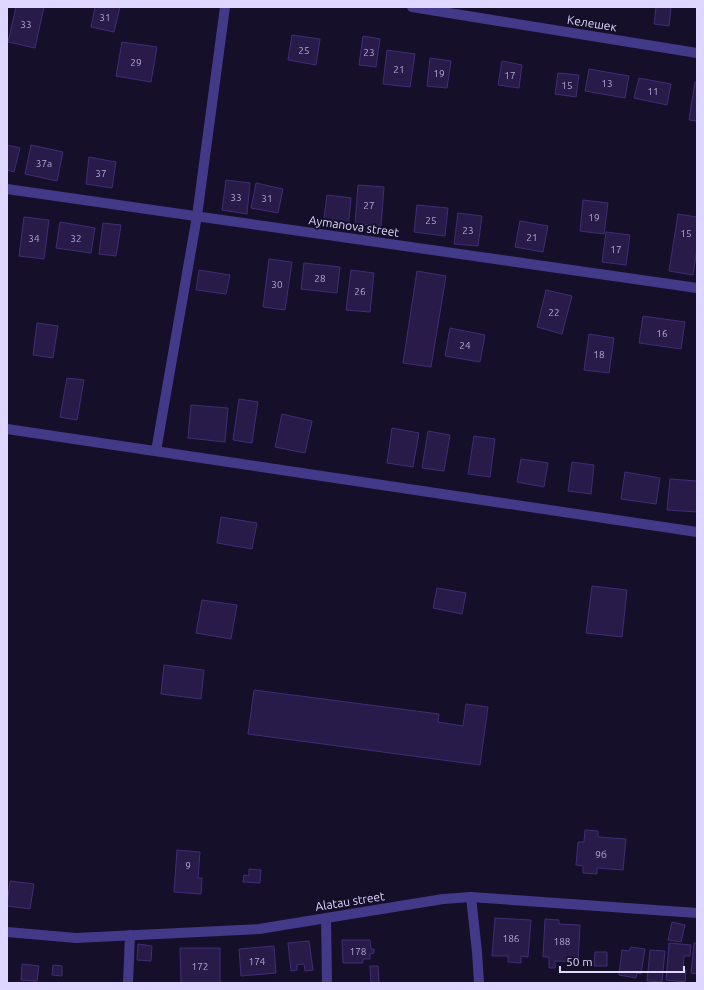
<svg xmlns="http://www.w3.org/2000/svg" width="704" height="990" viewBox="0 0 704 990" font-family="Ubuntu,sans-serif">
<rect width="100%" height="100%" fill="#160f29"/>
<g fill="#281b4a" stroke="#412c77">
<polygon points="16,7 44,7 35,48 8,42"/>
<polygon points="95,7 120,7 114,32 91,27"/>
<polygon points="656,7 671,7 669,26 654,24"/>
<polygon points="292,35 320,39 316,65 288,60"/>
<polygon points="363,36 380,39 376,67 359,65"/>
<polygon points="122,42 157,47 151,82 116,76"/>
<polygon points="387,50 415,54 410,87 383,84"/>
<polygon points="430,58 451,61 447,88 427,86"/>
<polygon points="502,61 522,65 519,88 498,85"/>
<polygon points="589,69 629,76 625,98 585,91"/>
<polygon points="558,73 579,75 576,97 555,94"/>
<polygon points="639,78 671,84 667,105 634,98"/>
<polygon points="695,82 697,82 697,121 689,120"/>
<polygon points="7,145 20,148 14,172 7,170"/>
<polygon points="31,145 63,152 57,181 25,174"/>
<polygon points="89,157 116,162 112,188 86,184"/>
<polygon points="226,180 250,183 247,214 222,210"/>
<polygon points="256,183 283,189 278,213 251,208"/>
<polygon points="358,185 384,187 381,226 355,224"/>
<polygon points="327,195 351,198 348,229 323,226"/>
<polygon points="583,200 608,203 604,234 580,231"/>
<polygon points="417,205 448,208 445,236 414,232"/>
<polygon points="458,213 482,216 478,246 454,244"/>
<polygon points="678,214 697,217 697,248 693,275 669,271"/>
<polygon points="24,217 49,220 44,259 19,256"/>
<polygon points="520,221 548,226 543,252 515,247"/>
<polygon points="60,222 95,228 91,253 56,248"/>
<polygon points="103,223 121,225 116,256 99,254"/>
<polygon points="606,232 630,235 626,265 602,262"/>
<polygon points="269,259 292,262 285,310 263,307"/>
<polygon points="304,263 340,267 337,293 301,289"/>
<polygon points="199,270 230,275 226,294 196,290"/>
<polygon points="351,270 374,273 370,312 346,310"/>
<polygon points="417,271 446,276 431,367 403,363"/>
<polygon points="546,290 572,296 562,334 537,327"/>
<polygon points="643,316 685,322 681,349 639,343"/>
<polygon points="37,323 58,326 53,358 33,355"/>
<polygon points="450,328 485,335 480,362 445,356"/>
<polygon points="589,334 614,338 609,373 584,370"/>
<polygon points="67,378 84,380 77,420 60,417"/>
<polygon points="239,399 258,402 252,443 233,440"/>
<polygon points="191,405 228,408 225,442 188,438"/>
<polygon points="282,414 312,421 305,453 275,447"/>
<polygon points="392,428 419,433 413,467 387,463"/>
<polygon points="428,431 450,435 444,471 422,468"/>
<polygon points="474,436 495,439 490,477 468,474"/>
<polygon points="521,459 548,463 544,487 517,482"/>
<polygon points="572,462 594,465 591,494 568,491"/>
<polygon points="625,472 660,478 656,504 621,499"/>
<polygon points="670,479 697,481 697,512 667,510"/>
<polygon points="221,517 257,523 252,549 217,543"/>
<polygon points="592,586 627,590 622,637 586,633"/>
<polygon points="437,588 466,593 462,614 433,608"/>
<polygon points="202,600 237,605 231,639 196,633"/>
<polygon points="164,665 204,670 201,699 161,694"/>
<polygon points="254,690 439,714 438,722 463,726 466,704 488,707 480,765 248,734"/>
<polygon points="585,830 598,831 598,837 626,839 623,870 597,868 597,874 583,873 583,866 576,865 578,842 584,842"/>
<polygon points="177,850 200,852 198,878 202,878 201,894 174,892"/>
<polygon points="249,869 261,870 260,883 243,882 244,875 249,876"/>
<polygon points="10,881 34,884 30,909 7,906"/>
<polygon points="495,918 531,920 528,957 521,956 521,963 508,962 508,956 492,956"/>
<polygon points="545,919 559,920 559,924 580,925 578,962 555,961 555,968 549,968 549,957 543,957"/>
<polygon points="672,922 685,925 681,942 668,940"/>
<polygon points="342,940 370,940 371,949 374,949 374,953 370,954 370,959 363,959 363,963 343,963"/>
<polygon points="309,941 313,970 305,971 304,964 297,965 297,970 291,971 288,943"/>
<polygon points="669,943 691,945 690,956 684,956 683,970 686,970 685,982 666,980"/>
<polygon points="694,943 697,943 697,974 691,973"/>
<polygon points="138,944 152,946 151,961 137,960"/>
<polygon points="274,946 276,973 241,976 239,949"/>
<polygon points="631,947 645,949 641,974 637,973 636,978 619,975 622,950 629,951"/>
<polygon points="180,948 220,948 220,983 181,983"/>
<polygon points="650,950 665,951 662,982 647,981"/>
<polygon points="595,952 607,952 607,966 594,966"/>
<polygon points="22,964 39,966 37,981 21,980"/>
<polygon points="53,965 62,966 62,976 52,975"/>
<polygon points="370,966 378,966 379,983 371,983"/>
</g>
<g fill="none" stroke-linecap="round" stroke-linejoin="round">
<g stroke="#433989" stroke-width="10">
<polyline points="7,189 697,288"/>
<polyline points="7,429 697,532"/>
<polyline points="156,451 197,216 225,7"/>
<polyline points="471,897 477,952 479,983"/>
<polyline points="326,918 327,983"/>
<polyline points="7,932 76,938 259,929 443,899 471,897 697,913"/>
<polyline points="128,983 130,935"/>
</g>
<polyline stroke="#433989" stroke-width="10" points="412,7 697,53"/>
</g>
<g text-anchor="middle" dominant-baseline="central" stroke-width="4" stroke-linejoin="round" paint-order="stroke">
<g font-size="10" fill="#b1a8d2">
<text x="105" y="17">31</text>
<text x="26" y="24">33</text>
<text x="304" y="50">25</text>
<text x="369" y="52">23</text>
<text x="136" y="62">29</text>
<text x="399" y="69">21</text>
<text x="439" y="73">19</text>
<text x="510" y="75">17</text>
<text x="607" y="83">13</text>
<text x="567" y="85">15</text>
<text x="653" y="91">11</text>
<text x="44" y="163">37а</text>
<text x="101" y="173">37</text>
<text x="236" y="197">33</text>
<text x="267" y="198">31</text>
<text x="369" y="205">27</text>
<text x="594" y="217">19</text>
<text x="431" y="220">25</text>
<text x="468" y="230">23</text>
<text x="686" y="233">15</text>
<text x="532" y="237">21</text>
<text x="34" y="238">34</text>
<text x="76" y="238">32</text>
<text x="616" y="249">17</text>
<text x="320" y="278">28</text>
<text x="277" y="284">30</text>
<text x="360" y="291">26</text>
<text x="554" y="312">22</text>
<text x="662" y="333">16</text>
<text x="465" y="345">24</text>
<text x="599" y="354">18</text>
<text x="601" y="854">9б</text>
<text x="188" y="865">9</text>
<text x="511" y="938">186</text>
<text x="562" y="941">188</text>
<text x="358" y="951">178</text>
<text x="257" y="961">174</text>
<text x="200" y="966">172</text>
</g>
<g font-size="12" fill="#dfd7ff" stroke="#160f29">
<text transform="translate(592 23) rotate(9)">Келешек</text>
<text transform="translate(354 226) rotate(8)">Aymanova street</text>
<text transform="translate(350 901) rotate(-9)">Alatau street</text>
</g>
</g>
<rect width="704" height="990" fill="none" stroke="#dfd7ff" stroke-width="16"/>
<path d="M560 966v6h124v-6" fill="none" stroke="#dfd7ff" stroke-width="2"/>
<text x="566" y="966" font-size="12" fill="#dfd7ff" stroke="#160f29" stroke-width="3" paint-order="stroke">50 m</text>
</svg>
